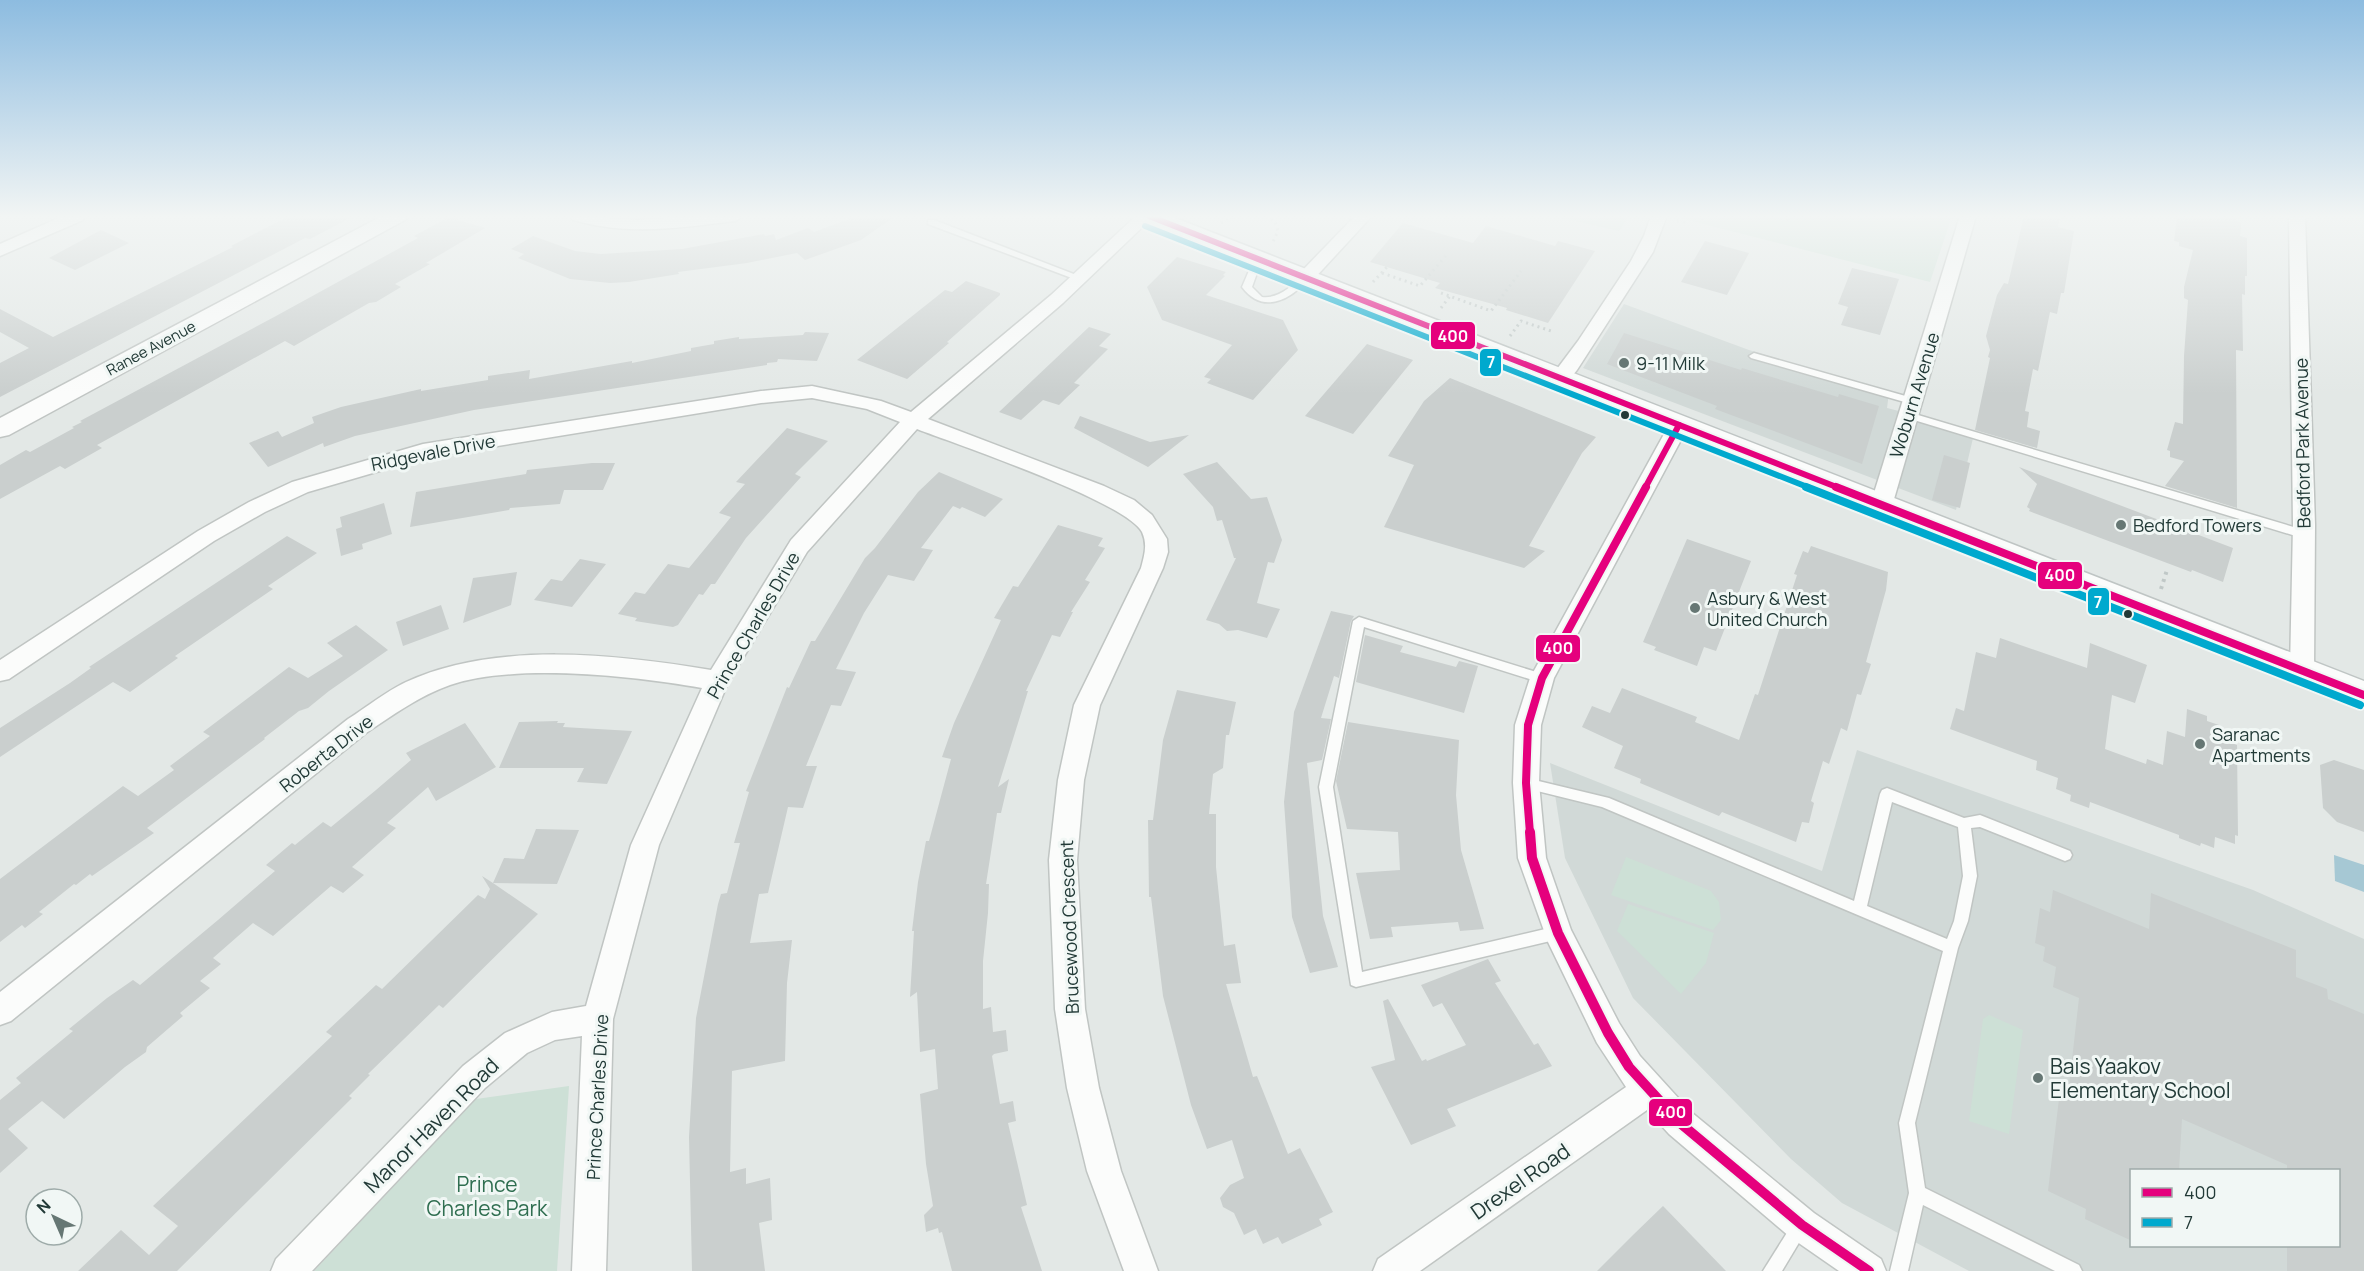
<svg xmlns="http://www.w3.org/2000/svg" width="2364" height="1271" viewBox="0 0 2364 1271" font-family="Manrope,sans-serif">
<rect width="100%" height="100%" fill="#e3e8e6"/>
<g fill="#d1d9d7" fill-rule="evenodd">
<polygon points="1624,304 1749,350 1889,393 1887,408 1938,421 1974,434 1956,510 1583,368"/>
<path d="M1857,750L2253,890L2364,939V1271H1969L1842,1203L1791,1159L1633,998L1565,858L1550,763L1822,871ZM2132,1170H2338V1246H2132Z"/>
</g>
<g fill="#cde0d6">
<polygon points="1553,216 1629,216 1619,231"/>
<polygon points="1681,216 1952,216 1930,282 1684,219"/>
<polygon points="1626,857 1711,891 1719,902 1721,920 1713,930 1611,895"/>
<polygon points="1628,904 1714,933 1706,963 1681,994 1617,931"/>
<polygon points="1989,1015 2023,1030 2009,1134 1969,1121 1983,1019"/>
<polygon points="569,1086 557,1271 314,1271 476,1099"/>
</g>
<polygon fill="#a6c8d4" points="2334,855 2364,865 2364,892 2335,881"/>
<g fill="#cacfce">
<polygon points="289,216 354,216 310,239 305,238 0,397 0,363 29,348 0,332 0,309 53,337 233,247 231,246"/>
<polygon points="857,216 895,216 861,240 805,260 797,253 747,263 678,272 679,274 629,282 610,283 570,279 518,258 524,254 511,249 533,236 575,251 601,254 682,249 764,234 765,236 774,234 776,240 808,228 814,232"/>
<polygon points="2024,216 2060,216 2058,227 2074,231 2064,293 2061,293 2057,314 2050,312 2038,371 2033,369 2025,411 2029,412 2027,427 2040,431 2037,448 1975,430 1990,358 1988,357 1990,350 1986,336 1997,295 2004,283 2008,284"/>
<polygon points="2177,216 2238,216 2237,221 2240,222 2241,226 2240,236 2247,238 2247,276 2245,276 2245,295 2242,294 2243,351 2236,350 2237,508 2165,486 2184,461 2170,457 2170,451 2167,450 2175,422 2183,424 2184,356 2188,300 2184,298 2184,287 2193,250 2179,246 2179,242 2174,241"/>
<polygon points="449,217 485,228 426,263 430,264 395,284 401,287 376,302 369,303 294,346 285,341 97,445 102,448 65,469 60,466 0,499 0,465 26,450 30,452 74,428 72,427 82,422 80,421 276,316 418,238 414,236"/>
<polygon points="1403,223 1473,243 1486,226 1555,246 1558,241 1595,251 1548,323 1506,310 1507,308 1435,288 1440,283 1370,262"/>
<polygon points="101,230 129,243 75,270 49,258"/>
<polygon points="1705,241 1749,253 1727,295 1681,282"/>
<polygon points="1177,257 1226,272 1223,275 1225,276 1206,295 1283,320 1298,350 1253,400 1207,383 1211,379 1204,377 1232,345 1162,320 1147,287"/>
<polygon points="1852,268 1899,279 1880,335 1841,325 1848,307 1838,304"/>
<polygon points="966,281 1000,293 1000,295 947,342 949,343 907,379 857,360 945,290 952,292"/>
<polygon points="1089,327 1111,334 1099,346 1108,349 1074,383 1080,385 1065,399 1059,405 1043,400 1021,420 999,412"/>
<polygon points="805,332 829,333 817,361 778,359 777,362 767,363 767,365 474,410 355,436 324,447 323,443 268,467 249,443 278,431 282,437 314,423 312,417 341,407 421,389 421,391 488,380 488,376 530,370 529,379 632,361 632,363 691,351 691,348 714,344 714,341 739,337 739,339 803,335"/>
<polygon points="1624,333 1741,370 1742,368 1838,397 1839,394 1879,406 1862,464 1715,409 1717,406 1607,364"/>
<polygon points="1367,344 1413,360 1353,434 1305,416"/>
<polygon points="1450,378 1596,437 1582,453 1529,546 1545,551 1524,568 1384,527 1414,465 1388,456 1424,401"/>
<polygon points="1080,416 1150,442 1189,435 1148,467 1074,428"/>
<polygon points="787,428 828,441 795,474 801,477 746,538 715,584 711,584 703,595 699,594 678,625 673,627 635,621 637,618 618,614 635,592 645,594 668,564 689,568 731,517 719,513 745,484 736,482"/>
<polygon points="1944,455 1970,463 1960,508 1932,500"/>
<polygon points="1217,462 1251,499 1267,497 1282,540 1274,563 1268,562 1257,603 1280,609 1267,638 1238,630 1227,631 1219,624 1206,620 1236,558 1234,558 1222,520 1217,521 1213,507 1183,474"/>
<polygon points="592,463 615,463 603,490 564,490 560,504 510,508 509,510 410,527 416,492 526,474 527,470"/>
<polygon points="2019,467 2233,548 2223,582 2192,570 2191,572 2029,511 2030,509 2027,507 2037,484"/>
<polygon points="939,472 1003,499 985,517 962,507 960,509 953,506 921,548 933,550 914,581 888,575 864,613 836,669 856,672 841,706 831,705 806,766 817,766 803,808 788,807 768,893 759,894 750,943 792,940 787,983 785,1061 732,1071 730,1172 746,1168 746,1184 770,1178 772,1220 759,1223 765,1271 692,1271 689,1137 696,1018 718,904 721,894 727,893 740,843 734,843 749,792 746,791 787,687 789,688 811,641 815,641 865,558 875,548 918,492"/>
<polygon points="384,503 392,534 362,544 363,549 341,556 336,529 342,527 340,517"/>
<polygon points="1058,525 1103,538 1098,546 1105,548 1085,580 1090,582 1071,612 1073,612 1060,637 1052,635 1026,691 1028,691 998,787 1009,779 1001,813 997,813 986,884 989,884 988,913 983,961 983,1009 991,1007 993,1032 1006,1030 1008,1051 994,1054 992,1056 1000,1104 1013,1101 1016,1121 1008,1123 1027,1205 1021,1207 1042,1271 952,1271 942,1232 939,1233 938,1228 926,1232 924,1215 933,1206 926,1164 920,1094 938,1089 935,1049 920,1052 917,992 910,997 914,931 912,931 918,882 926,841 929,841 951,759 942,757 954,723 1001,620 994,618 1013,586 1018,587"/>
<polygon points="287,536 317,553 268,586 273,589 175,656 178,658 130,692 113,682 0,757 0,728 70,683 91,668 89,667"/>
<polygon points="1687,539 1751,561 1716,651 1704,647 1697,666 1654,650 1656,647 1643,642"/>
<polygon points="1811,546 1888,572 1886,590 1866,662 1871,664 1861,695 1857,694 1847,731 1841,728 1829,764 1823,761 1811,801 1814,803 1809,823 1802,822 1796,842 1722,812 1719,816 1640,783 1641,779 1614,768 1623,746 1582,727 1592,706 1610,713 1622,688 1697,717 1695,722 1739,740 1755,694 1758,695 1797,575 1794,574 1803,551 1808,553"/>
<polygon points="580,559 606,564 572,607 534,600 551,579 562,581"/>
<polygon points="517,572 511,605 463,623 473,578"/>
<polygon points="441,605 449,629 403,646 396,622"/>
<polygon points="1331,611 1354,616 1351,621 1339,678 1334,676 1321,718 1331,719 1322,760 1307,763 1323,916 1338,967 1310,973 1292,917 1284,802 1294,712"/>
<polygon points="356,625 388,650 329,691 308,708 299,711 264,738 265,739 147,828 154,833 92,876 90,874 76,885 74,884 39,912 43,914 25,928 22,925 0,942 0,879 123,786 138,796 174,770 170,766 210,736 203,732 289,667 308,678 343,656 327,643"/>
<polygon points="1365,635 1403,646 1400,652 1456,667 1459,661 1478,666 1464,713 1356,682"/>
<polygon points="2000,638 2087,668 2090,643 2147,665 2135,703 2112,695 2105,749 2146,764 2147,759 2163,765 2167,731 2185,737 2187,709 2207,716 2207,721 2219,725 2218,738 2237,745 2238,836 2235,835 2235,844 2215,837 2214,848 2201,843 2200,846 2179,838 2179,835 2090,802 2089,808 2070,801 2071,795 2056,789 2058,778 2036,770 2037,761 1950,729 1956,708 1964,711 1976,652 1996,658"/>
<polygon points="1177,690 1236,702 1229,735 1226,735 1223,768 1213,774 1209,814 1216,814 1216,867 1224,946 1235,944 1241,983 1226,984 1253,1077 1257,1076 1288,1154 1300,1148 1333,1212 1319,1219 1322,1225 1282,1244 1278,1237 1263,1244 1256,1229 1244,1235 1234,1213 1223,1207 1220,1198 1230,1185 1244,1178 1232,1140 1207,1149 1191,1105 1163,996 1151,897 1149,897 1148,820 1153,820 1163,740"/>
<polygon points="558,721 557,723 565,723 563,727 632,731 607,784 577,782 584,768 499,768 519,722"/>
<polygon points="1348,722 1459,740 1456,795 1461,850 1484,929 1460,931 1458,922 1391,927 1393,937 1370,939 1356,873 1400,870 1398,832 1347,829 1336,781"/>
<polygon points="465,723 496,767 436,801 428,787 387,823 396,828 352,867 364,875 343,893 331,886 273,936 253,923 213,958 221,964 200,981 210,988 180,1013 183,1016 147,1047 146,1052 125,1067 64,1119 42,1101 8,1129 28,1148 0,1173 0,1100 21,1083 16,1078 73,1031 69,1029 107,998 133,980 140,985 218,920 275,871 266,865 292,843 295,845 323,822 331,827 376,790 411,760 406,753"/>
<polygon points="2334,760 2364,770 2364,832 2337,822 2323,808 2320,765"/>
<polygon points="536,829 579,830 557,884 493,883 538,914 443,1008 439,1005 368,1074 370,1075 349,1096 352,1098 177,1271 78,1271 121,1230 149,1255 178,1226 153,1206 332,1036 326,1032 376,985 382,989 478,895 485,899 490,889 482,876 493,883 504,858 524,859"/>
<polygon points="2053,890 2149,929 2151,893 2296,950 2296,977 2327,989 2328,999 2364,1014 2364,1271 2287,1271 2287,1245 2338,1245 2338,1170 2287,1170 2287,1165 2182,1119 2179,1170 2132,1170 2132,1241 2085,1219 2086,1209 2048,1191 2061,1082 2069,1086 2079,998 2053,987 2056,967 2043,961 2045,947 2035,943 2040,908 2050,912"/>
<polygon points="1488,959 1501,981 1495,983 1534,1045 1538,1043 1552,1066 1447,1109 1456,1126 1411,1145 1371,1067 1395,1060 1383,1001 1388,999 1422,1061 1426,1059 1427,1061 1466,1045 1442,1003 1433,1007 1421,985"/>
<polygon points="1663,1206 1726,1271 1597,1271 1633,1235"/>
</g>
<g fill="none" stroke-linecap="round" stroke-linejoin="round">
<defs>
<g id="service">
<polygon points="928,220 934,220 1084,278 1080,281 1077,280 928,224"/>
<path d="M1258,256L1262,259L1252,287L1262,297C1278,299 1291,287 1302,276L1305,275L1309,278C1291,300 1263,315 1242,287L1254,259Z"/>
<polygon points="1754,353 1916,399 1917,401 1916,403 1908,403 1751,358 1749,356"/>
<polygon points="1908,412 2307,531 2309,534 2303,538 2299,537 1904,417 1903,415"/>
<polygon points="1359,617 1546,675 1548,678 1546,681 1542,683 1364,627 1333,787 1362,972 1558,926 1563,928 1565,933 1563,938 1356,987 1351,985 1319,787 1353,621"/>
<path d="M1526,778L1609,798L1854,901L1880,794L1882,790L1887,788L1964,818L1980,815L2070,851L2072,855L2070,859L2065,861L1980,827L1971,828L1977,876L1968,921L1958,948L1915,1123L1925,1188L2079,1265L2082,1271H2055L1923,1205L1908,1271H1890L1909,1193L1899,1123L1943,951L1602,807L1521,787L1519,783L1521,779ZM1892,802L1958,827L1963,876L1954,921L1947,939L1867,906Z"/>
<polygon points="1801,1218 1807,1220 1809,1226 1782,1271 1763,1271 1795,1220"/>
</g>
<g id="minor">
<polygon points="63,216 85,216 83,220 0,256 0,244"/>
<path d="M571,216L638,220L695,216H743L735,221C677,228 630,236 573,220Z"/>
<path d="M1136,216H1154L1063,303L928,419L1104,486L1134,500L1152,515L1167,539L1168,552L1163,568L1100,705L1084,780L1077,860L1085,1009L1099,1088L1121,1171L1158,1271H1124L1087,1171L1067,1088L1055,1009L1049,860L1058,780L1074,705L1141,568C1144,556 1148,545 1142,532C1125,501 958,445 917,429L807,552L728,683L659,845L613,1019L606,1271H572L582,1036L555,1040L527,1053L485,1088L312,1271H271L276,1259L463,1066L505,1033L552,1012L586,1006L631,845L702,688C633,676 515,663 450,685C419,696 393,715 366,733L11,1021L0,1025V992L348,719C367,707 385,692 406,682C495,641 615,654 711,670L791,540L900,422L867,409L812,398L761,403L424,458L308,492L265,512L214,541L9,679L0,681V660L198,531L249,502L292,482L423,444L761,391L812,386L881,401L911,412L1051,295Z"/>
<polygon points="1355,216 1372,216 1311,282 1299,282 1296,278 1299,274"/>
<polygon points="1651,216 1666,218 1653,252 1577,370 1568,381 1554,381 1551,377 1578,341 1631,261 1644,236"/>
<polygon points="1960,216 1976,216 1892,506 1889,511 1881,513 1873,511 1870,506"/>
<polygon points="2289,216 2305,216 2315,525 2314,670 2311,677 2302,679 2293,677 2290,670 2293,525"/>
<polygon points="1679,419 1686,420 1689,425 1554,678 1541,725 1539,783 1546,858 1571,930 1619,1023 1640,1056 1691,1112 1814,1213 1881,1259 1886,1271 1839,1271 1790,1237 1669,1134 1647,1110 1420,1271 1373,1271 1378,1259 1626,1087 1597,1043 1548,942 1518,858 1513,783 1515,725 1530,678 1669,425 1672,420"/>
</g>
<polygon id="tertiary" points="382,216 409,216 405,220 9,435 0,437 0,418"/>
<polygon id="secondary" points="1137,216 1170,216 2364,681 2364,708 1141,221"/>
</defs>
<use href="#service" stroke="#c0c5c3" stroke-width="3"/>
<use href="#minor" stroke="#c0c5c3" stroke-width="3"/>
<use href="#tertiary" stroke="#c0c5c3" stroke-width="3"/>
<use href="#secondary" stroke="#bfc5c4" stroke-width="3"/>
<g stroke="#c0c8c7" stroke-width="3" stroke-dasharray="2 4" stroke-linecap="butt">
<polyline points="1266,216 1275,221 1278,231 1272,244"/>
<polyline points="1696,216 1707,220"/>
<polyline points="1677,221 1684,222 1688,216"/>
<polyline points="1787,221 1790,216"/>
<polyline points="1221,223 1236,216"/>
<polyline points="1382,273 1420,286 1448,253"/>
<polyline points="1373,282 1387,267"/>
<polyline points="1441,293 1491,311 1521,271"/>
<polyline points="1441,308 1450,296"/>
<polyline points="1510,336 1521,321 1554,332"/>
</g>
<polyline stroke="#c0c8c7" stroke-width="4" stroke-dasharray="3 4.5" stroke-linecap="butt" points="2161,589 2167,570"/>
<use href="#service" fill="#fbfcfb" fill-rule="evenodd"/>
<use href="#minor" fill="#fbfcfb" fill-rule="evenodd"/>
<use href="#tertiary" fill="#fbfcfb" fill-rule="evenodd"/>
<use href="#secondary" fill="#fbfcfb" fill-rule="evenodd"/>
<defs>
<g id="bus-1-far2">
<polyline points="1149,216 1839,488"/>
<polyline points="1645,488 1679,425"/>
</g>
<g id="bus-1-far1">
<polyline points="1836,487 2364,695"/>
<polyline points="1530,833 1526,783 1528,725 1542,678 1646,487"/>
</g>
<polyline id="bus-1" points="1530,832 1532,858 1558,933 1608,1033 1629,1067 1680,1123 1802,1225 1869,1271"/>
<polyline id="bus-2-far1" points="1145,226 1810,488"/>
<polyline id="bus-2" points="1806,487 2360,705"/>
</defs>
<use href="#bus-1-far2" stroke="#f1f7f5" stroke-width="10"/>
<use href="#bus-1-far1" stroke="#f1f7f5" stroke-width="12"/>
<use href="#bus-1" stroke="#f1f7f5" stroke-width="14"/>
<use href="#bus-2-far1" stroke="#f1f7f5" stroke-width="10"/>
<use href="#bus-2" stroke="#f1f7f5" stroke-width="12"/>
<use href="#bus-1-far2" stroke="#e5007d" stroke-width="6"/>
<use href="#bus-1-far1" stroke="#e5007d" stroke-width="8"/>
<use href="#bus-1" stroke="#e5007d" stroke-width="10"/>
<use href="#bus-2-far1" stroke="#00a9ce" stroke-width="6"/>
<use href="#bus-2" stroke="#00a9ce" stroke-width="8"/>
</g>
<linearGradient id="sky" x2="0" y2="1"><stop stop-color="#8dbce0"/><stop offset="0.55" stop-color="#f2f5f4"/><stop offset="1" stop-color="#f2f5f4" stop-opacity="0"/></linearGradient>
<rect width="2364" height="394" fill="url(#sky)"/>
<g fill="#667774" stroke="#f1f7f5" stroke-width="2">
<circle cx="1624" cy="363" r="6"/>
<circle cx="2121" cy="525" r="6"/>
<circle cx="1695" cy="608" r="6"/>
<circle cx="2200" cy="744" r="6"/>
<circle cx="2038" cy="1078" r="6"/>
</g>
<g fill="#223a37" stroke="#f1f7f5" stroke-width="2">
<circle cx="1625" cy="415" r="5"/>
<circle cx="2128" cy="614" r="5"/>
</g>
<g text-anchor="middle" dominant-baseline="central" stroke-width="6" stroke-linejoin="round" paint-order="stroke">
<g font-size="15" fill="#223a37" stroke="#f1f7f5">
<text transform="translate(151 348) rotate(-28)">Ranee Avenue</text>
</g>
<g font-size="18" fill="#223a37" stroke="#f1f7f5" text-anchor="start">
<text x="1636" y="363">9-11 Milk</text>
<text x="2133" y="525">Bedford Towers</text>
<text x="1707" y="598">Asbury &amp; West<tspan x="1707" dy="21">United Church</tspan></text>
<text x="2212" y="734">Saranac<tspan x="2212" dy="21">Apartments</tspan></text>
</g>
<g font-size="18" fill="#223a37" stroke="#f1f7f5">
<text transform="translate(1914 395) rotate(-73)">Woburn Avenue</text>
<text transform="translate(2302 443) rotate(-91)">Bedford Park Avenue</text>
<text transform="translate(433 452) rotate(-11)">Ridgevale Drive</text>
<text transform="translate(753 625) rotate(-60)">Prince Charles Drive</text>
<text transform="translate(326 753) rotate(-38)">Roberta Drive</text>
<text transform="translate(1069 927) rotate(-92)">Brucewood Crescent</text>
<text transform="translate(597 1097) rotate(-87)">Prince Charles Drive</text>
</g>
<g font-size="21" fill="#223a37" stroke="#f1f7f5" text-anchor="start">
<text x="2050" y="1066">Bais Yaakov<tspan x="2050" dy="24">Elementary School</tspan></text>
</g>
<g font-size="21" fill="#223a37" stroke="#f1f7f5">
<text transform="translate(431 1125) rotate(-45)">Manor Haven Road</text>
<text transform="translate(1520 1181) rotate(-35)">Drexel Road</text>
</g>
<g font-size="21" fill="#2f6e50" stroke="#f1f7f5">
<text x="487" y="1184">Prince<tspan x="487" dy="24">Charles Park</tspan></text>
</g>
</g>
<g stroke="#f1f7f5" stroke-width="2">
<rect x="1430" y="321" width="46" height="29" rx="6" fill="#e5007d"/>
<rect x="1479" y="348" width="23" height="29" rx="6" fill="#00a9ce"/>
<rect x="2037" y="561" width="46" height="29" rx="6" fill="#e5007d"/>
<rect x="2087" y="587" width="23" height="29" rx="6" fill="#00a9ce"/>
<rect x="1535" y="634" width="46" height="29" rx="6" fill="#e5007d"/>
<rect x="1648" y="1098" width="45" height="29" rx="6" fill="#e5007d"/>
</g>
<g font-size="16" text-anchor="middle" font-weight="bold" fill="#fff">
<text x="1453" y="342">400</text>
<text x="1491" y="368">7</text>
<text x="2060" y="581">400</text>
<text x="2098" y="608">7</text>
<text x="1558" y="654">400</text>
<text x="1671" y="1118">400</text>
</g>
<rect x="2130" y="1169" width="210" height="78" fill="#f1f7f5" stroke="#9eaba9" stroke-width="1.5"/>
<rect x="2142" y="1188" width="30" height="9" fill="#e5007d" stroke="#9eaba9" stroke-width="1.5"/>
<text x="2184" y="1199" font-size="18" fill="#223a37">400</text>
<rect x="2142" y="1218" width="30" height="9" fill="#00a9ce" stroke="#9eaba9" stroke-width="1.5"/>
<text x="2184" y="1229" font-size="18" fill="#223a37">7</text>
<g transform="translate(54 1217) rotate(316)"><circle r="28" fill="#f1f7f5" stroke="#9eaba9" stroke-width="1.5"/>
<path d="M0-4.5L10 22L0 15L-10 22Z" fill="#667774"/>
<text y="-9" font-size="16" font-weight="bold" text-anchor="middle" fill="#223a37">N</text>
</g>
</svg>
